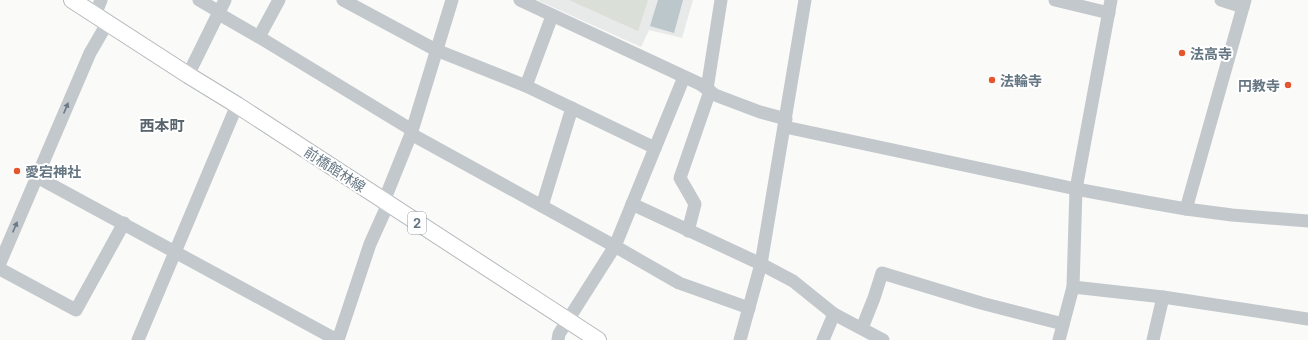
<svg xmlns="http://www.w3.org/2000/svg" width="1308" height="340" viewBox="0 0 1308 340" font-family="Inter,'Noto Sans JP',sans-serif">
<rect width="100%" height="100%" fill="#fafaf8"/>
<polygon fill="#e8e9e9" points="537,0 693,0 682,38 649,30 641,47"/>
<polygon fill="#dadfd7" points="569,0 648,0 638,31"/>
<polygon fill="#bbc7cb" points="658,0 683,0 674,33 650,26"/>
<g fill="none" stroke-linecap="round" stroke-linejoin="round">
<defs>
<polyline id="major" points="72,0 188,75 237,105 598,340"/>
</defs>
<use href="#major" stroke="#b5babe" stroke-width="18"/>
<g stroke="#c3c8cc" stroke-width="13">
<polyline points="199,0 216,10 219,14 259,37 412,130"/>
<polyline points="343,0 436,50 526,86 655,148"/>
<polyline points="520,0 700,84 715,95 760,112 786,119"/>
<polyline points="1055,0 1109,13"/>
<polyline points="1221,0 1243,7"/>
<polyline points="95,15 101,0"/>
<polyline points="259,37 279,0"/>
<polyline points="188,75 225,0"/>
<polyline points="526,86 552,16"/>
<polyline points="707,89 721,0"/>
<polyline points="785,127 1076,189 1146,202 1186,209 1232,215 1308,221"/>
<polyline points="411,134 618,248 679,283 749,308"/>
<polyline points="37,177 337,340"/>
<polyline points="384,201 411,134 452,0"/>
<polyline points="632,204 761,264 793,281 834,314 883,340"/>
<polyline points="542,206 572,108"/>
<polyline points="1186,209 1245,0"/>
<polyline points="688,231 695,204 680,178 710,91"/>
<polyline points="0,263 90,53 108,22"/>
<polyline points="0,269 76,310 124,223"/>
<polyline points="1073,287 1163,297 1308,319"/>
<polyline points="862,328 874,298 882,273 981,303 1063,324"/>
<polyline points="138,340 237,105"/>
<polyline points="338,340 370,244 388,204"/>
<polyline points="558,340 559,334 615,246 684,77"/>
<polyline points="740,340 761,264 805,0"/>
<polyline points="823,340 834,314"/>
<polyline points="1059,340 1073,287 1076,189 1111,0"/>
<polyline points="1153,340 1163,297"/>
</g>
<use href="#major" stroke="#fff" stroke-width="16"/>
</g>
<defs><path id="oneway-solid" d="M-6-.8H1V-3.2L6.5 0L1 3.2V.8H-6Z"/></defs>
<g fill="#6a7a87">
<use href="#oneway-solid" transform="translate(66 108) rotate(-67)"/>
<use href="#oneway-solid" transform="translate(15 227) rotate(-67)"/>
</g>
<g fill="#e4572e" stroke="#fff" stroke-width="1.5">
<circle cx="1182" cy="53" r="4"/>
<circle cx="992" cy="80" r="4"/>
<circle cx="1288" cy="85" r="4"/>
<circle cx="17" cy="171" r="4"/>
</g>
<g text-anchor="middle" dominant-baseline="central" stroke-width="4" stroke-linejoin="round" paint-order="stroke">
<rect fill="#fff" stroke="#939fa8" stroke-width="1" x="408" y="212" width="18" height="22" rx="3"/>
<g font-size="13" font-weight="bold" fill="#657683">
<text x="417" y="223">2</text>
</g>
<g font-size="14" font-weight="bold" fill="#657683" stroke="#fff" text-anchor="start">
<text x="1190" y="53">法高寺</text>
<text x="1000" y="80">法輪寺</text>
<text x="1280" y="85" text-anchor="end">円教寺</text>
<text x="25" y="171">愛宕神社</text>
</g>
<g font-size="14" fill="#657683" stroke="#fff">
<text transform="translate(335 169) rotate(33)">前橋館林線</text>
</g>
<g font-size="15" font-weight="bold" fill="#57646e" stroke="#fff">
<text x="162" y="125">西本町</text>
</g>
</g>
</svg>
